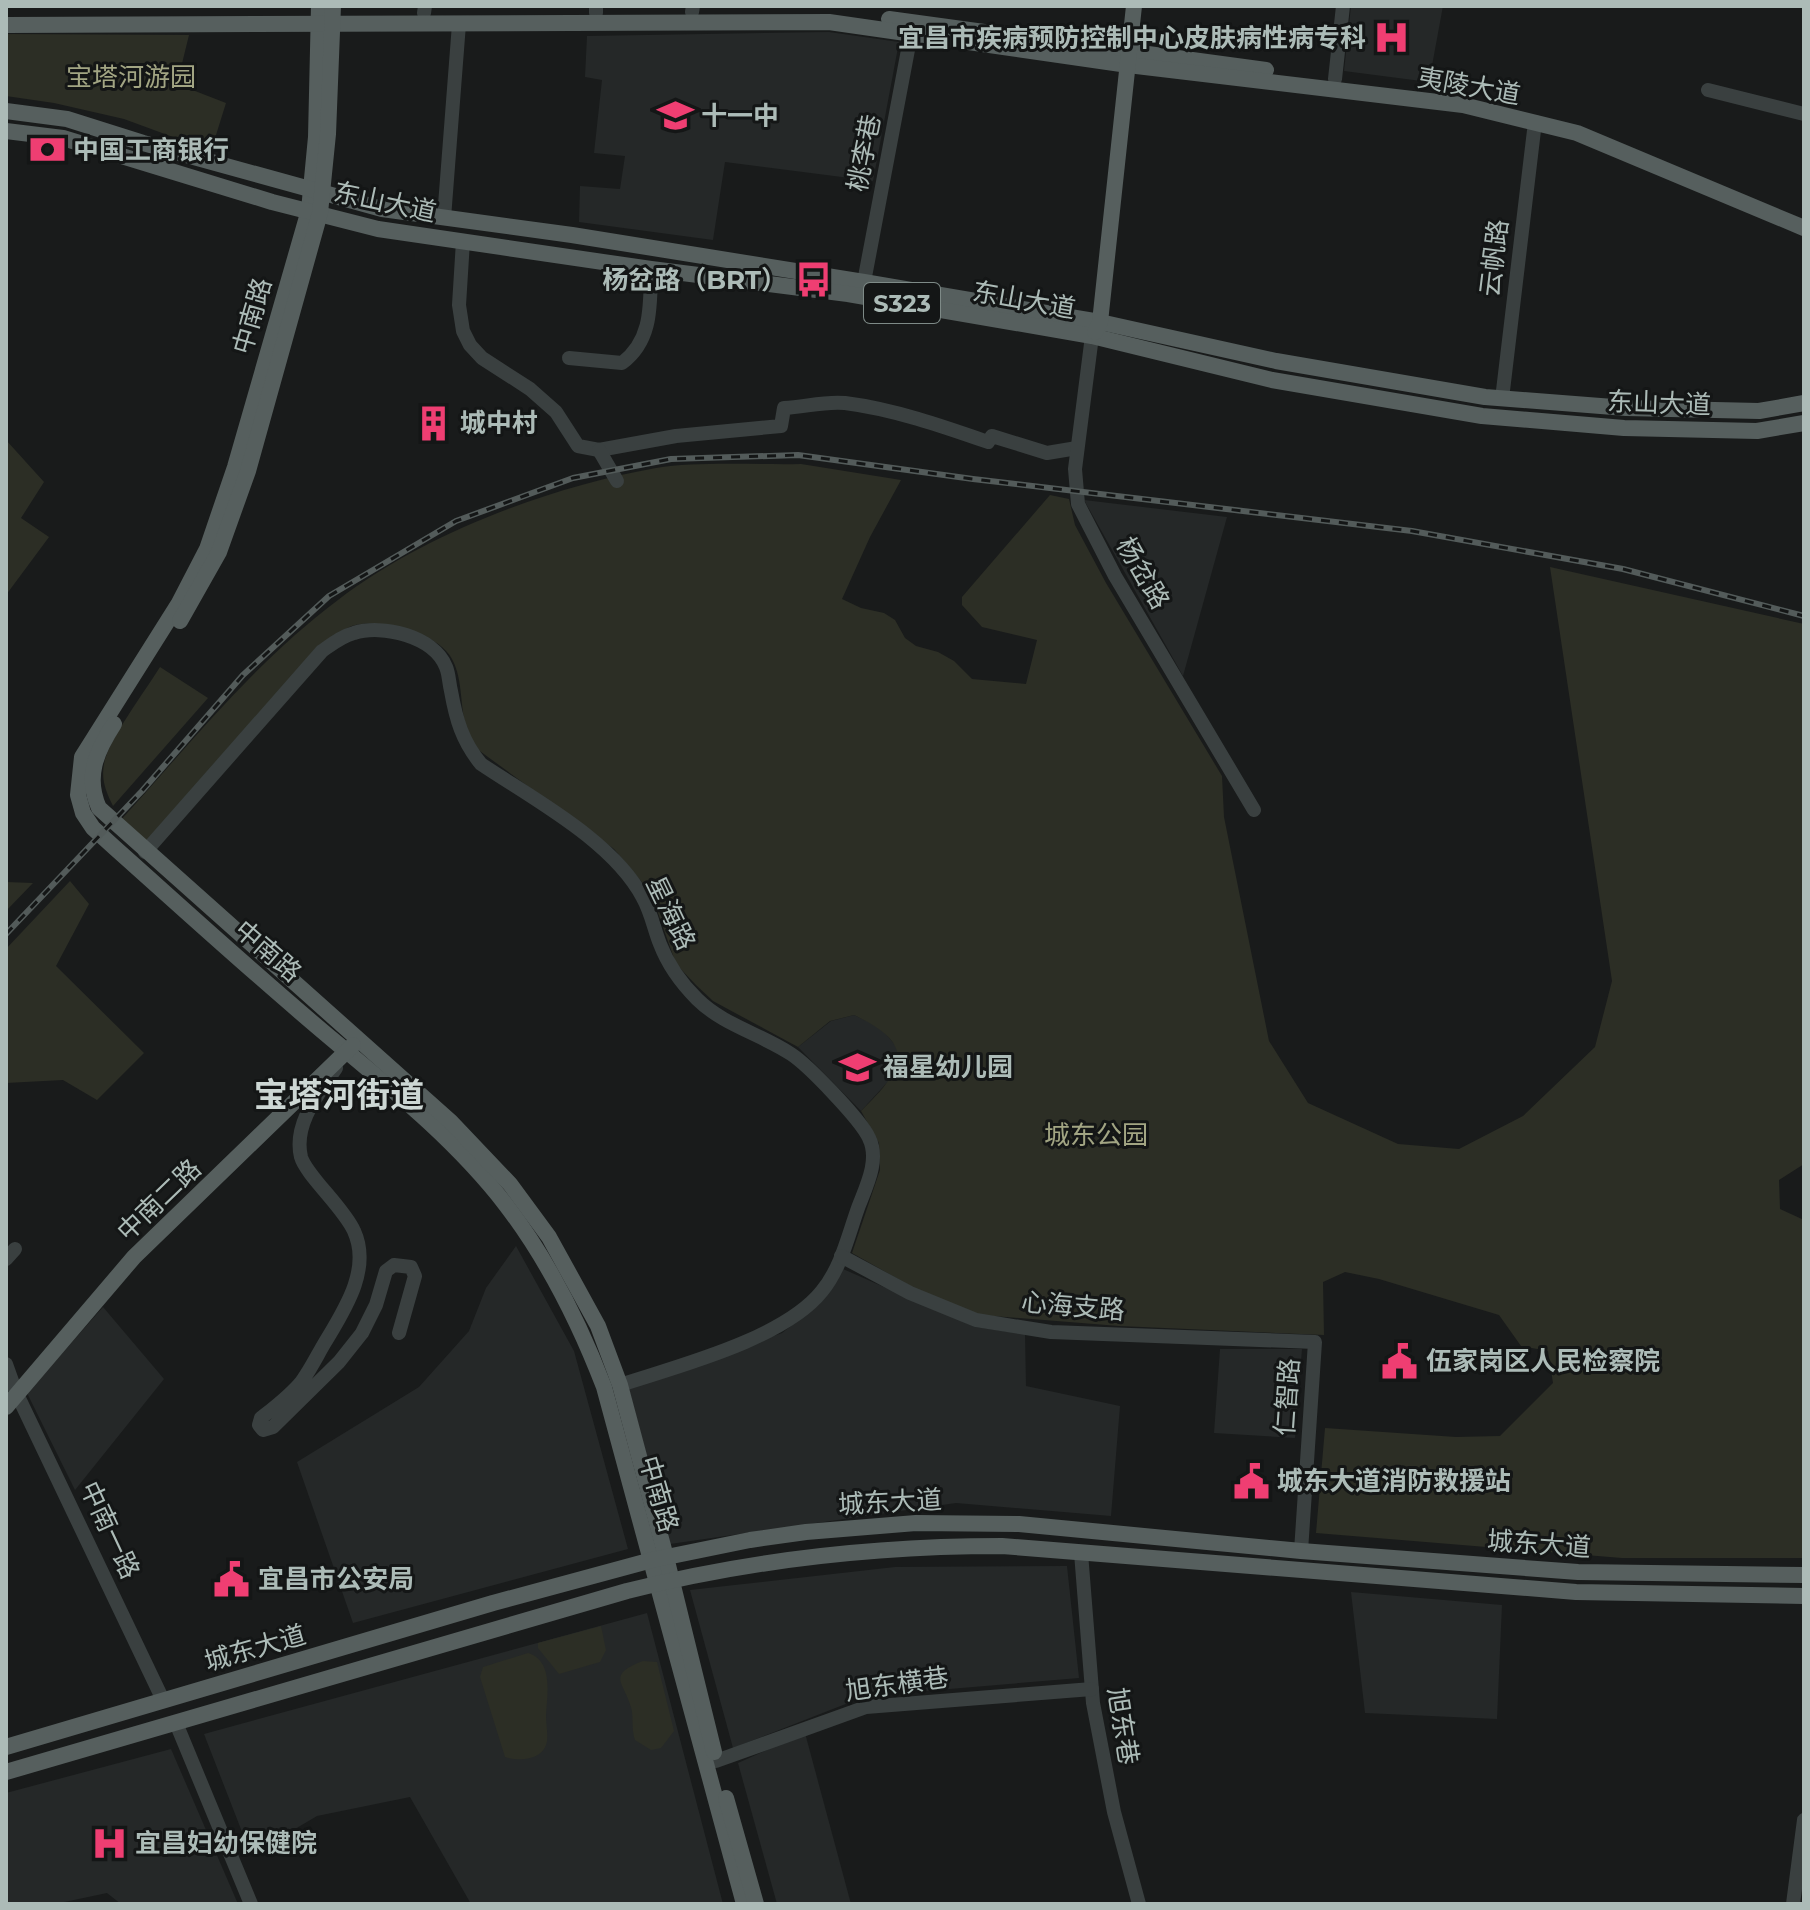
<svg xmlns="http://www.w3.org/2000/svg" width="1810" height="1910" viewBox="0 0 1810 1910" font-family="Montserrat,'Noto Sans SC',sans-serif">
<rect width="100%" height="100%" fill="#191b1b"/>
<g fill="#252828">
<polygon points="1351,6 1443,6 1429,82 1344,71"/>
<polygon points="829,32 899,42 873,181 725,162 713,240 579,222 580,186 620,189 625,156 594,153 602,80 585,77 587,36"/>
<polygon points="1084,500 1227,517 1183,676"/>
<polygon points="854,1015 880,1027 897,1047 898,1059 895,1074 861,1111 798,1047 831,1021"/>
<polygon points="516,1246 574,1351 628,1549 353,1623 297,1462 419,1387 469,1331 486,1288"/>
<polygon points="843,1269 975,1327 1025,1334 1026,1386 1120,1406 1111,1516 956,1503 670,1544 629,1389 782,1333 820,1303"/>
<polygon points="103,1307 164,1379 75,1490 27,1393"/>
<polygon points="1220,1349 1302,1349 1295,1438 1214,1433"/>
<polygon points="1067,1566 1079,1678 866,1696 733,1748 690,1590 895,1567"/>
<polygon points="1351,1592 1502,1605 1497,1719 1365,1713"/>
<polygon points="647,1613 723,1904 471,1904 410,1797 317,1816 251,1855 204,1734"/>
<polygon points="805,1733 851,1904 777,1904 738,1763"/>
<polygon points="171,1749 238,1904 121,1904 107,1893 55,1904 6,1904 6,1793"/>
</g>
<g fill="#2c2e25">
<polygon points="6,34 189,35 177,84 226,103 211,151 124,119 54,103 6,96"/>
<polygon points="6,440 44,482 21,518 49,537 6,595"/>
<path d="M801,464L901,480L870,537L842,599L861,608L884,613L895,620L905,638L916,646L938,652L954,661L972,679L1026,684L1037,640L982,627L962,605V597L1050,495L1069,499L1075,525L1106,583L1222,776L1224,817L1269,1041L1308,1103L1398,1144L1459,1149L1523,1116L1595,1047L1612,981L1550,567L1804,624V1164L1779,1180L1780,1209L1804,1220V1558H1622L1316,1533L1325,1428L1456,1437L1500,1436L1553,1383L1548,1351L1521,1346L1499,1315L1379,1279L1345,1272L1323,1282L1324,1335L1119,1326L980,1315L914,1288L852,1253L880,1170L879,1143L861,1111C904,1069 918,1045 854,1015L830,1021L798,1047L713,1001L696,985L676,964L651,893L614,849L477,749C474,744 469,738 468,733C459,709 464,681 452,659C439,634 387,621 361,624C348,625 338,634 327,640L148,845L120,821C189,745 255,662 338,600C424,534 549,487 656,468C699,461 756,465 801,464Z"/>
<path d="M160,667L208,698L113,806C106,792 101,780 104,764C108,740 146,690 160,667Z"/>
<polygon points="70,881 89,904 56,966 144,1053 97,1100 63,1080 6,1083 6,949"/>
<polygon points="6,882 33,883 6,911"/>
<polygon points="601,1626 606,1650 600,1662 559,1674 538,1648 538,1643"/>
<path d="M528,1653C554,1661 547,1695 546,1715C546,1724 548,1733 547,1741C544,1760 520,1762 505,1757L480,1677L483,1667Z"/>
<path d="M643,1661L657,1662L674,1731L661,1748L651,1750L635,1740C631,1729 634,1718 631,1707C624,1682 606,1675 643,1661Z"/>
</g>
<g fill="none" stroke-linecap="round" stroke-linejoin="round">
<g stroke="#3a4040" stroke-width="14">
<polyline points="692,12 693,6"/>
<polyline points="424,13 425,6"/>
<polyline points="596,13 596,6"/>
<polyline points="1335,79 1343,6"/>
<polyline points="1708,90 1804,114"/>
<polyline points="444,218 459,24"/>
<path d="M463,241L459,305L463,331L470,345L482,358L530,389L556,412L578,446L599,450L676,436L781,426L784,408C805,407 824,401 845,403C893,409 942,426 988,442L992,436L1047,453L1077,448"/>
<polyline points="864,282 911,34"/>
<polyline points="1092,336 1075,469 1078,504 1115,576 1254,810"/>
<path d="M569,358L622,363C653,340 650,304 651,269"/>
<polyline points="1502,399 1535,122"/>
<polyline points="599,450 617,481"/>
<path d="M145,852L322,651C332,644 342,636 354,633C382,624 434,636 446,667C449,674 449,683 451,691C456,719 462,741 481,764C533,799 613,841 643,898C651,912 654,929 660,944C668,965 681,983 697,999C723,1025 761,1034 791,1054C808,1065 861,1120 869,1138C880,1160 866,1187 858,1208C848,1236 841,1268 822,1291C784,1339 678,1366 620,1385"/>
<path d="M336,1068C319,1093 293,1124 301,1157C306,1175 344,1208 354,1231C372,1270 343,1312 324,1344C317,1356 310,1370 302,1381C291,1395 275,1407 261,1418L259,1425L263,1430L273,1427L339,1362L362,1333L376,1305L386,1271L394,1265L411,1267L415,1276L399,1333"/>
<polyline points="841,1256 910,1293 976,1320 1051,1332 1315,1342 1301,1551"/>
<polyline points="6,1259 15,1249"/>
<polyline points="6,1364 16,1392 163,1700"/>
<polyline points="1081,1553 1093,1703 1114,1812 1139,1904"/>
<polyline points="176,1723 251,1904"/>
<polyline points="716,1761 866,1707 1092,1689"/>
<polyline points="1793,1904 1804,1820"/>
</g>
<g stroke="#565f5e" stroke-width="16">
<path d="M319,6L316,137L309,210L235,467L207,549L179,603L82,757L78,795L83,813L93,828L115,848C189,914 263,982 339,1045C398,1094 459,1144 506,1205C548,1260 579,1322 604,1387L744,1904"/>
<polyline points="889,19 1266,70"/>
<polyline points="6,25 829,22 1128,65 1463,105 1577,133 1804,228"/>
<polyline points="6,111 67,119 143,143 382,209 572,235 864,282 1100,322 1276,361 1485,397 1626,408 1759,411 1804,403"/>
<polyline points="6,131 63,138 272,202 378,229 651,269 848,294 1092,336 1272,380 1482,416 1624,428 1757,431 1804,423"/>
<polyline points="1095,332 1100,322 1134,6"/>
<polyline points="180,621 219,552 248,471 320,213 328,134 333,6"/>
<path d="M114,724C96,752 85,777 99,808L451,1122L510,1184L549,1237L598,1326L620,1385L666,1557L714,1752"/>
<polyline points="6,1407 134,1257 353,1045"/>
<polyline points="6,1747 493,1603 652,1560 750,1540 806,1532 916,1523 1019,1524 1301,1551 1578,1572 1804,1575"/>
<path d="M6,1772L627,1591C750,1560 876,1546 1002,1546L1576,1592L1804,1596"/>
<polyline points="726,1798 756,1904"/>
</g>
<defs>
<polyline id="rail" points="6,934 142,791 243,675 329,596 456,521 573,478 671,459 798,455 973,479 1412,531 1623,569 1804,616"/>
</defs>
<use href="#rail" stroke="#535b5a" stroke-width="6"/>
<use href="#rail" stroke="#141616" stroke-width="3" stroke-dasharray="9" stroke-linecap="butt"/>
</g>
<defs>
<symbol id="hospital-bare" viewBox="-9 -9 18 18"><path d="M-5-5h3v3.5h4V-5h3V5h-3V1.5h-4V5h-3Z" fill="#ef3e72" stroke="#141616" stroke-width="2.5" paint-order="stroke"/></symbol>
<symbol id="school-bare" viewBox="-9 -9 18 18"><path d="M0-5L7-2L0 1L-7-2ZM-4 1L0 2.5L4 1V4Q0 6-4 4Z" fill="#ef3e72" stroke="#141616" stroke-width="2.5" paint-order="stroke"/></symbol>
<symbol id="bank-bare" viewBox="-9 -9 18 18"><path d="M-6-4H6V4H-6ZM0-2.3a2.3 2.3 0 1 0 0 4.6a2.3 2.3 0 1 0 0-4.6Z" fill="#ef3e72" stroke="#141616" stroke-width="2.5" paint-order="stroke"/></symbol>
<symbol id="bus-bare" viewBox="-9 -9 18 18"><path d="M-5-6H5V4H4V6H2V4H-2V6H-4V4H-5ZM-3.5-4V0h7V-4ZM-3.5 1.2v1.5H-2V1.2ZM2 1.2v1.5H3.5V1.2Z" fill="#ef3e72" stroke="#141616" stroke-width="2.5" paint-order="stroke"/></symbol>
<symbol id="building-bare" viewBox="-9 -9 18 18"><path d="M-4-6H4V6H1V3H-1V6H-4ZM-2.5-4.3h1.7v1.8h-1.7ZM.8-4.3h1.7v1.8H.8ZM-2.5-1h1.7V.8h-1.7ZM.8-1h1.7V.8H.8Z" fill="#ef3e72" stroke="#141616" stroke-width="2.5" paint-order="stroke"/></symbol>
<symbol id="civic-bare" viewBox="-9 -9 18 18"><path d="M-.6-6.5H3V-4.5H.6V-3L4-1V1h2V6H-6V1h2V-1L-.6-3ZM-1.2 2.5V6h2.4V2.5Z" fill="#ef3e72" stroke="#141616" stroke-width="2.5" paint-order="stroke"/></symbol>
</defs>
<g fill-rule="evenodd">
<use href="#hospital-bare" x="1366" y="12" width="51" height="51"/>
<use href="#school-bare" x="650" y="90" width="51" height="51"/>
<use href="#bank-bare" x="22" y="124" width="51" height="51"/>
<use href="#bus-bare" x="788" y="254" width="51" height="51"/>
<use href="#building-bare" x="408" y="398" width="51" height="51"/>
<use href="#school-bare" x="832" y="1042" width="51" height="51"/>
<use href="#civic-bare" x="1374" y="1336" width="51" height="51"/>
<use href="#civic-bare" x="1226" y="1456" width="51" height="51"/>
<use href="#civic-bare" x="206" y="1554" width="51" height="51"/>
<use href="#hospital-bare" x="84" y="1818" width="51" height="51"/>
</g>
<g text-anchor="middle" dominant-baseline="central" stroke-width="6" stroke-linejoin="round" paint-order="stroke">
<rect fill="#141616" stroke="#7e8a87" stroke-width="2" x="864" y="283" width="76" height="40" rx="6"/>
<g font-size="24" font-weight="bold" fill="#acbbb7">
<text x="902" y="303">S323</text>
</g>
<g font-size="26" font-weight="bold" fill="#acbbb7" stroke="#141616" text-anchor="start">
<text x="1366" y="38" text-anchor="end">宜昌市疾病预防控制中心皮肤病性病专科</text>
<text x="701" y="116">十一中</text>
<text x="73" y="150">中国工商银行</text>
<text x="787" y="280" text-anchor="end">杨岔路（BRT）</text>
<text x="460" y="423">城中村</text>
<text x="883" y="1067">福星幼儿园</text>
<text x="1426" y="1361">伍家岗区人民检察院</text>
<text x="1277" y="1481">城东大道消防救援站</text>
<text x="258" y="1579">宜昌市公安局</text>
<text x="135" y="1843">宜昌妇幼保健院</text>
</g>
<g font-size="26" fill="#a2a583" stroke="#141616">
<text x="131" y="77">宝塔河游园</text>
<text x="1096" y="1135">城东公园</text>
</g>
<g font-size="26" fill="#acbbb7" stroke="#141616">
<text transform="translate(1469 86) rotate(10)">夷陵大道</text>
<text transform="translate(864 153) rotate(-79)">桃李巷</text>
<text transform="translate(385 202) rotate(12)">东山大道</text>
<text transform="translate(1494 258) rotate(-83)">云帆路</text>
<text transform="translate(1024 300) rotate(10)">东山大道</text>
<text transform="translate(252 316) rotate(-74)">中南路</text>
<text transform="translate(1659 403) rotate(2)">东山大道</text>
<text transform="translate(1143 573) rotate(60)">杨岔路</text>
<text transform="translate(671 913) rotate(64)">星海路</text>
<text transform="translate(268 951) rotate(41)">中南路</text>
<text transform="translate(159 1200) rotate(-44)">中南二路</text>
<text transform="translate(1073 1306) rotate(5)">心海支路</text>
<text transform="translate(1287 1397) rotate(-86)">仁智路</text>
<text transform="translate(659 1494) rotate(74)">中南路</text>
<text transform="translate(890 1502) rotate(-3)">城东大道</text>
<text transform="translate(110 1530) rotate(65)">中南一路</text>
<text transform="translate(1539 1544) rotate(4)">城东大道</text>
<text transform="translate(255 1648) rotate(-16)">城东大道</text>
<text transform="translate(897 1684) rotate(-8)">旭东横巷</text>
<text transform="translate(1123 1726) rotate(81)">旭东巷</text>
</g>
<g font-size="34" font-weight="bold" fill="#cdd7d4" stroke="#141616">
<text x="339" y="1095">宝塔河街道</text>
</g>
</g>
<rect width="1810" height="1910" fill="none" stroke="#acbbb7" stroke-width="16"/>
</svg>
